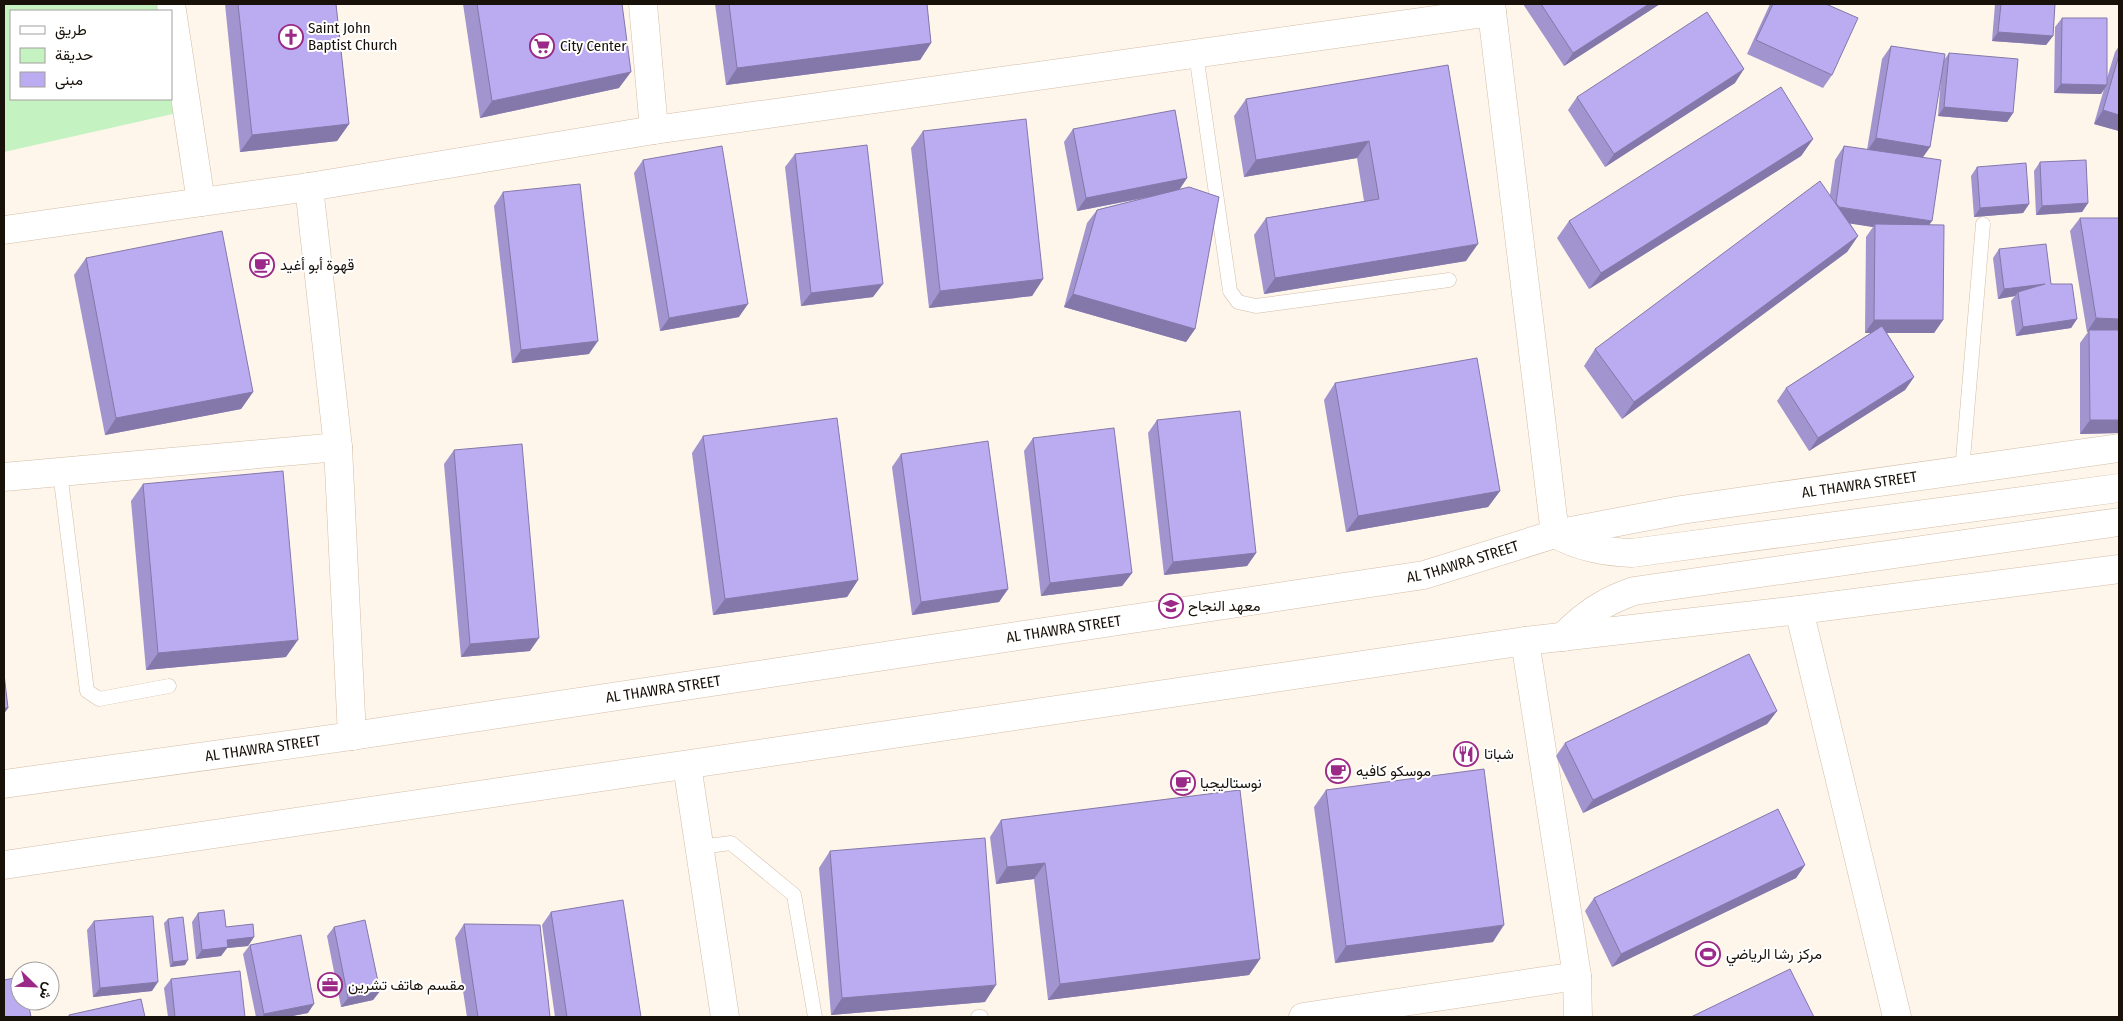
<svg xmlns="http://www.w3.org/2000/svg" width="2123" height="1021" viewBox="0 0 2123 1021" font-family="'Fira Sans Condensed',Vazirmatn,sans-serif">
<rect width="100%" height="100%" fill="#fef5eb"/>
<polygon fill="#c4f3c1" points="4,4 165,4 166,11 11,11 11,99 171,99 171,60 177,113 4,152"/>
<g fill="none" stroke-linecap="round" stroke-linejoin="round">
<defs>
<g id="lane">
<polyline points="1196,54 1230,291 1238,302 1256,306 1449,280"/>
<polyline points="1962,471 1983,224"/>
<polyline points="60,472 87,691 99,699 169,686"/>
<polyline points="700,847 731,843 794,895 815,1017"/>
<polyline points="978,1017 981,1017"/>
</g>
<g id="street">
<polyline points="171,4 201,202"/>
<polyline points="643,4 654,130"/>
<polyline points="1491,4 1555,534"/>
<polyline points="309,187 338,447 352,736"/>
<polyline points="4,230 309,187 654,130 1492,12"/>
<polyline points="4,477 338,447"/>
<polyline points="1799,610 1897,1017"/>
<polyline points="1525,641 1577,976 1578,1017"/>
<polyline points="687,765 725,1017"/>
<polyline points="1303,1017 1577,976"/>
</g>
<g id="secondary">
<path d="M1555,534C1580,547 1603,552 1632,553L2119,488"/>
<path d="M1563,637C1584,615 1605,601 1634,591L2119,522"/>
<path id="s1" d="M4,784L352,736L1424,575L1555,534L1681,510L2119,448"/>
<polyline points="4,865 1525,641 1799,610 2119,569"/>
</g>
</defs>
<use href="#lane" stroke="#d4bea7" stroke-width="15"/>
<use href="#street" stroke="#d4bea7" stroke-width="29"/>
<use href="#secondary" stroke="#d4bea7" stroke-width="29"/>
<use href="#lane" stroke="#fff" stroke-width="14"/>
<use href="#street" stroke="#fff" stroke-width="28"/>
<use href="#secondary" stroke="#fff" stroke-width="28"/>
</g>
<g fill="#a194cf">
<polygon points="225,4 336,4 349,124 337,141 240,152"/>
<polygon points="463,4 622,4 619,88 480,118"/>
<polygon points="715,4 927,4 931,43 920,60 726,85"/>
<polygon points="1523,4 1660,4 1564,66"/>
<polygon points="1770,4 1826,4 1832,75 1823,88 1747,54"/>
<polygon points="1995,4 2055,4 2053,36 2046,45 1992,41"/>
<polygon points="2062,18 2107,78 2115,52 2119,46 2119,131 2094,124 2104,89 2101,94 2054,93 2055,27"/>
<polygon points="1891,46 1944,60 1949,53 2013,113 2007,122 1938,116 1941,78 1930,147 1922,158 1930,224 1943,320 1934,333 1887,333 1914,377 1905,390 1809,451 1777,401 1786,388 1871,333 1865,333 1866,237 1873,227 1850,223 1858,236 1847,252 1622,419 1584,366 1595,349 1830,195 1835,160 1844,146 1867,150 1882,59"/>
<polygon points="1448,65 1466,261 1264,294 1254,235 1266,218 1364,201 1357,158 1244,177 1234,116 1246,99"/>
<polygon points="1735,83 1605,167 1568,110 1577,97"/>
<polygon points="1073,129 1187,178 1180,189 1195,329 1186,342 1064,307 1087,223 1097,210 1150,197 1077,211 1064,142"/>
<polygon points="923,131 1043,279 1032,296 929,308 911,148"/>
<polygon points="1813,139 1801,156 1589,289 1557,238 1569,221"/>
<polygon points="795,154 873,297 801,306 785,167"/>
<polygon points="643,160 739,317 660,331 634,173"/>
<polygon points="2040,162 2088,203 2082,212 2036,215 2034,171"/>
<polygon points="1977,167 2029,204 2023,213 1974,217 1971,176"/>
<polygon points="503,192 589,354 512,363 494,206"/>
<polygon points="2080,218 2119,218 2119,433 2080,434 2080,343 2088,332 2087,332 2070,231"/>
<polygon points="1999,249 2051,284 2077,319 2071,328 2016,336 2011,301 2015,296 1998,299 1993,258"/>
<polygon points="86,258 253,392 241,409 105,435 74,275"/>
<polygon points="1335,383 1500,491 1488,507 1346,532 1324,400"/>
<polygon points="1157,420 1256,553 1247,566 1164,575 1148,433"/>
<polygon points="703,436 858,580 847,597 713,615 692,453"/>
<polygon points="1033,438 1132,573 1122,586 1041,596 1024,451"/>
<polygon points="454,450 530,651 461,657 444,464"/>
<polygon points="901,454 1008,589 999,602 912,615 892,467"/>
<polygon points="143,484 286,657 146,670 131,501"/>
<polygon points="1777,711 1767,724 1583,813 1556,756 1565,743"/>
<polygon points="1326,790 1493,942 1335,963 1314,807"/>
<polygon points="1001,820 1260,959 1249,975 1048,1000 1034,879 996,884 990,837"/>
<polygon points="830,851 985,1002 831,1015 819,868"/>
<polygon points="1805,865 1796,878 1612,967 1585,911 1594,898"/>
<polygon points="551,912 641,1017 555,1017 542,925"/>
<polygon points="198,913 226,927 254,937 248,946 227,948 221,956 196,959 192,922"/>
<polygon points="168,919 185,965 170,967 164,923"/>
<polygon points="94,921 152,991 93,997 87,930"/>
<polygon points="464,924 550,1017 467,1017 455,938"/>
<polygon points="334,927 380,991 373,1000 341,1007 327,936"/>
<polygon points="250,945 308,1013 287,1017 256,1017 243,954"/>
<polygon points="171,979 245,1017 168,1017 164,988"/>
</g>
<g fill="#8378a9">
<polygon points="1649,4 1660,4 1564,66 1573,53"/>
<polygon points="1998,32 2053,36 2046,45 1992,41"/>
<polygon points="931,43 920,60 726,85 737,68"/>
<polygon points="1744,69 1735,83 1605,167 1614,154"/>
<polygon points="631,72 619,88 480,118 492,101"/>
<polygon points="2061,84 2107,85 2101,94 2054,93"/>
<polygon points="1944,107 2013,113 2007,122 1938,116"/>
<polygon points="2103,110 2119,115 2119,131 2094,124"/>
<polygon points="349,124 337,141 240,152 252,135"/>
<polygon points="1876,138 1930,147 1921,160 1867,151"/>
<polygon points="1813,139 1801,156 1589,289 1601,273"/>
<polygon points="1369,141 1357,158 1244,177 1256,160"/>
<polygon points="1187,178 1178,191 1077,211 1086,198"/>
<polygon points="2088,203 2082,212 2036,215 2042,206"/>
<polygon points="2029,204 2023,213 1974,217 1980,208"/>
<polygon points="1835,207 1932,221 1923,234 1875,224 1873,227 1826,220"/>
<polygon points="1858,236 1847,252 1622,419 1634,402"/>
<polygon points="1478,244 1466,261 1264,294 1275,278"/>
<polygon points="1043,279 1032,296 929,308 940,291"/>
<polygon points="883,284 873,297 801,306 811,293"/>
<polygon points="2045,284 2018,292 2015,296 1998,299 2004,289"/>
<polygon points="1073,294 1195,329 1186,342 1064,307"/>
<polygon points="748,304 739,317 660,331 669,318"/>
<polygon points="2096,318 2119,319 2119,332 2089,330 2087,332"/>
<polygon points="2077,319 2071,328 2016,336 2023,327"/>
<polygon points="1874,320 1943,320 1934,333 1865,333"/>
<polygon points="598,341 589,354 512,363 521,350"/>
<polygon points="1914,377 1905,390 1809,451 1818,438"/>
<polygon points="253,392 241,409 105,435 116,418"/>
<polygon points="2090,420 2119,420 2119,433 2080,434"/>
<polygon points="1500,491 1488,507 1346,532 1358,516"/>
<polygon points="1256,553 1247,566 1164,575 1173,562"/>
<polygon points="1132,573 1122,586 1041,596 1050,583"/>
<polygon points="858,580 847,597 713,615 725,599"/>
<polygon points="1008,589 999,602 912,615 921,602"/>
<polygon points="539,638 530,651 461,657 470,644"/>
<polygon points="298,640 286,657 146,670 158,653"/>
<polygon points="4,708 8,708 4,714"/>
<polygon points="1777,711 1767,724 1583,813 1593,800"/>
<polygon points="1045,863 1034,879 996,884 1007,867"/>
<polygon points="1805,865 1796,878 1612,967 1621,954"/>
<polygon points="1504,925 1493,942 1335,963 1346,946"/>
<polygon points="254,937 248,946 227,948 221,956 196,959 202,950 227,940"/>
<polygon points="1260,959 1249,975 1048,1000 1060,984"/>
<polygon points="188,960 185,965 170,967 173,962"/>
<polygon points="158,982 152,991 93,997 100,988"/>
<polygon points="996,985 985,1002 831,1015 842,998"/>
<polygon points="380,991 373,1000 341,1007 348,998"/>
<polygon points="314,1004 308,1013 287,1017 262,1017 264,1014"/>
</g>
<g fill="#bbacf1" stroke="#8378a9">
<polygon points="238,4 336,4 349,124 252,135"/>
<polygon points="477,4 622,4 631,72 492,101"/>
<polygon points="729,4 927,4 931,43 737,68"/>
<polygon points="1541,4 1649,4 1573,53"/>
<polygon points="1773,4 1826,4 1858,18 1832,75 1756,40"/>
<polygon points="2001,4 2055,4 2053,36 1998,32"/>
<polygon points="1707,12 1744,69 1614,154 1577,97"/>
<polygon points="2062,18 2107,18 2107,85 2061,84"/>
<polygon points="1891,46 1945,54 1930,147 1876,138"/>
<polygon points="1949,53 2018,59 2013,113 1944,107"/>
<polygon points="2119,55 2119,115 2103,110"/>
<polygon points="1448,65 1478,244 1275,278 1266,218 1379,199 1369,141 1256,160 1246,99"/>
<polygon points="1781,87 1813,139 1601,273 1569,221"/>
<polygon points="1175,110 1187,178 1086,198 1073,129"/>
<polygon points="1026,119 1043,279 940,291 923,131"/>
<polygon points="867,145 883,284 811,293 795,154"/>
<polygon points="722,146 748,304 669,318 643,160"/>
<polygon points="1844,146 1941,160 1932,221 1839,207 1836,203"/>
<polygon points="2086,160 2088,203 2042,206 2040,162"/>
<polygon points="2026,163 2029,204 1980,208 1977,167"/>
<polygon points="1820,181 1858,236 1634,402 1595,349"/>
<polygon points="580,184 598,341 521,350 503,192"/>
<polygon points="1189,187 1219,197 1195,329 1073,294 1097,210"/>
<polygon points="2080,218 2119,218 2119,319 2096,318"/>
<polygon points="1875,224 1944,225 1943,320 1874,320"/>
<polygon points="222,231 253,392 116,418 86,258"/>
<polygon points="2046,244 2051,284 2072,284 2077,319 2023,327 2018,292 2045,284 2004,289 1999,249"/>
<polygon points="1882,326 1914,377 1818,438 1786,388"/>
<polygon points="2089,330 2119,330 2119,420 2090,420"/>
<polygon points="1477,358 1500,491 1358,516 1335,383"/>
<polygon points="1240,411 1256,553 1173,562 1157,420"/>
<polygon points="837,418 858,580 725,599 703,436"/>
<polygon points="1114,428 1132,573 1050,583 1033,438"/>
<polygon points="988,441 1008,589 921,602 901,454"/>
<polygon points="522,444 539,638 470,644 454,450"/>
<polygon points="283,471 298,640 158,653 143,484"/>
<polygon points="1749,654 1777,711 1593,800 1565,743"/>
<polygon points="4,674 8,708 4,708"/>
<polygon points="1484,769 1504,925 1346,946 1326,790"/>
<polygon points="1240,790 1260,959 1060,984 1045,863 1007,867 1001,820"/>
<polygon points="1778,809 1805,865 1621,954 1594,898"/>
<polygon points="985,838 996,985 842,998 830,851"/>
<polygon points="623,900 641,1017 567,1017 551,912"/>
<polygon points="224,910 226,927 253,924 254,937 227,940 228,947 202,950 198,913"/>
<polygon points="153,916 158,982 100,988 94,921"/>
<polygon points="183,917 188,960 173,962 168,919"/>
<polygon points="365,920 380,991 348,998 334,927"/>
<polygon points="464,924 540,925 550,1017 478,1017"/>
<polygon points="301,935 314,1004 264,1014 250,945"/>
<polygon points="1790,969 1814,1017 1691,1017"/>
<polygon points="240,971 245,1017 175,1017 171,979"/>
<polygon points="20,977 20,1001 28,1001 31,1017 4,1017 4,980"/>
<polygon points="141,999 145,1017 69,1017 69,1015"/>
</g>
<defs>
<symbol id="church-ring" viewBox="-11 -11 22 22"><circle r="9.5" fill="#fff" stroke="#9a2987" stroke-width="1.5"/><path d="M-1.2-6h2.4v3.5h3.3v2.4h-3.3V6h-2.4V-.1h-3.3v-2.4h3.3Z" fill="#9a2987"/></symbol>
<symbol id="supermarket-ring" viewBox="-11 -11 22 22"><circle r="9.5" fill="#fff" stroke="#9a2987" stroke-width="1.5"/><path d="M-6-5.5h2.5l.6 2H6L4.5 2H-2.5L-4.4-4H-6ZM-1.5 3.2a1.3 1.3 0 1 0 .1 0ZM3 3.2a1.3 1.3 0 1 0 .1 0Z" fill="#9a2987"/></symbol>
<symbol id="cafe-ring" viewBox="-11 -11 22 22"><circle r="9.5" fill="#fff" stroke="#9a2987" stroke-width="1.5"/><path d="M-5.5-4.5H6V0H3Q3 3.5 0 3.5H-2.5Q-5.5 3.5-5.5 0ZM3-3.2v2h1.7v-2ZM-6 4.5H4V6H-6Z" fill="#9a2987"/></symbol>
<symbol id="school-ring" viewBox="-11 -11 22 22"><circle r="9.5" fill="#fff" stroke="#9a2987" stroke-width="1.5"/><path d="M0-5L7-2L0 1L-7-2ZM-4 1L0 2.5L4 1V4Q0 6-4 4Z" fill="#9a2987"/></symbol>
<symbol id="restaurant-ring" viewBox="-11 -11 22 22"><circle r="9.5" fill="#fff" stroke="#9a2987" stroke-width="1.5"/><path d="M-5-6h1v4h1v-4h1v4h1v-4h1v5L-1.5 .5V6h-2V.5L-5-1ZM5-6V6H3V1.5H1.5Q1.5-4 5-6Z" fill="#9a2987"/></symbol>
<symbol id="stadium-ring" viewBox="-11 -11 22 22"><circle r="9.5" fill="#fff" stroke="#9a2987" stroke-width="1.5"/><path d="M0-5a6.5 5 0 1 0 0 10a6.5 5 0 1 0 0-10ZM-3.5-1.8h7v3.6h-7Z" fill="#9a2987"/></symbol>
<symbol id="office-ring" viewBox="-11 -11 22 22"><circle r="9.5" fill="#fff" stroke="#9a2987" stroke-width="1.5"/><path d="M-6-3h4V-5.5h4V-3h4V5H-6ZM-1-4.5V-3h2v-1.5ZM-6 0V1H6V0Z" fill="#9a2987"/></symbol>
</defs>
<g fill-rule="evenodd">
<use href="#church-ring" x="277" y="23" width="28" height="28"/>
<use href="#supermarket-ring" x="528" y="32" width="28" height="28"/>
<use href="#cafe-ring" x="248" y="251" width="28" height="28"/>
<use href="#school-ring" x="1157" y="592" width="28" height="28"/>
<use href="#restaurant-ring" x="1452" y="740" width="28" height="28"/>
<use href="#cafe-ring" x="1324" y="757" width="28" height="28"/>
<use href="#cafe-ring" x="1169" y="769" width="28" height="28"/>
<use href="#stadium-ring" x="1694" y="940" width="28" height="28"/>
<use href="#office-ring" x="316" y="971" width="28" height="28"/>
</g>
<g text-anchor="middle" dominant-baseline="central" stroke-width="4" stroke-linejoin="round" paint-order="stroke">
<g font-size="15" fill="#181109" stroke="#fff" text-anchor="start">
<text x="308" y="28">Saint John<tspan x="308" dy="17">Baptist Church</tspan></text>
<text x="560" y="46">City Center</text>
<text x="280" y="265">قهوة أبو أغيد</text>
<text x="1188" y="606">معهد النجاح</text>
<text x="1484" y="754">شباتا</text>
<text x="1356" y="771">موسكو كافيه</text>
<text x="1200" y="783">نوستاليجيا</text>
<text x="1726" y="954">مركز رشا الرياضي</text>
<text x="348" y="985">مقسم هاتف تشرين</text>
</g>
<g font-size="15" fill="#181109" stroke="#fff">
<text stroke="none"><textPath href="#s1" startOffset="1881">AL THAWRA STREET</textPath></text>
<text stroke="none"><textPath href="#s1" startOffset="1476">AL THAWRA STREET</textPath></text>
<text stroke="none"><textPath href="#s1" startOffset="1071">AL THAWRA STREET</textPath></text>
<text stroke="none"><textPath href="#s1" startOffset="666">AL THAWRA STREET</textPath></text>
<text stroke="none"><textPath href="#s1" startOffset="261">AL THAWRA STREET</textPath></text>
</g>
</g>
<rect width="2123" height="1021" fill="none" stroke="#181109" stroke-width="10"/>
<rect x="10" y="10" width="162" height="90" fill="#ffffff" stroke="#a3a09d"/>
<rect x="20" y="26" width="25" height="8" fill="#ffffff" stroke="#a3a09d"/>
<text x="55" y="35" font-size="15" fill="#181109">طريق</text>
<rect x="20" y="48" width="25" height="15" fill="#c4f3c1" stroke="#a3a09d"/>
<text x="55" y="60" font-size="15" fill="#181109">حديقة</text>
<rect x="20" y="72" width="25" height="15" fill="#bbacf1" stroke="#a3a09d"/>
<text x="55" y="85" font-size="15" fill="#181109">مبنى</text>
<g transform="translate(35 986) rotate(113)"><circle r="24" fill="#ffffff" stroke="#a3a09d"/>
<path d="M0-4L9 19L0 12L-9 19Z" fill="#9a2987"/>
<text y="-8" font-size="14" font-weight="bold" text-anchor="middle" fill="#181109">ش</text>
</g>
</svg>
